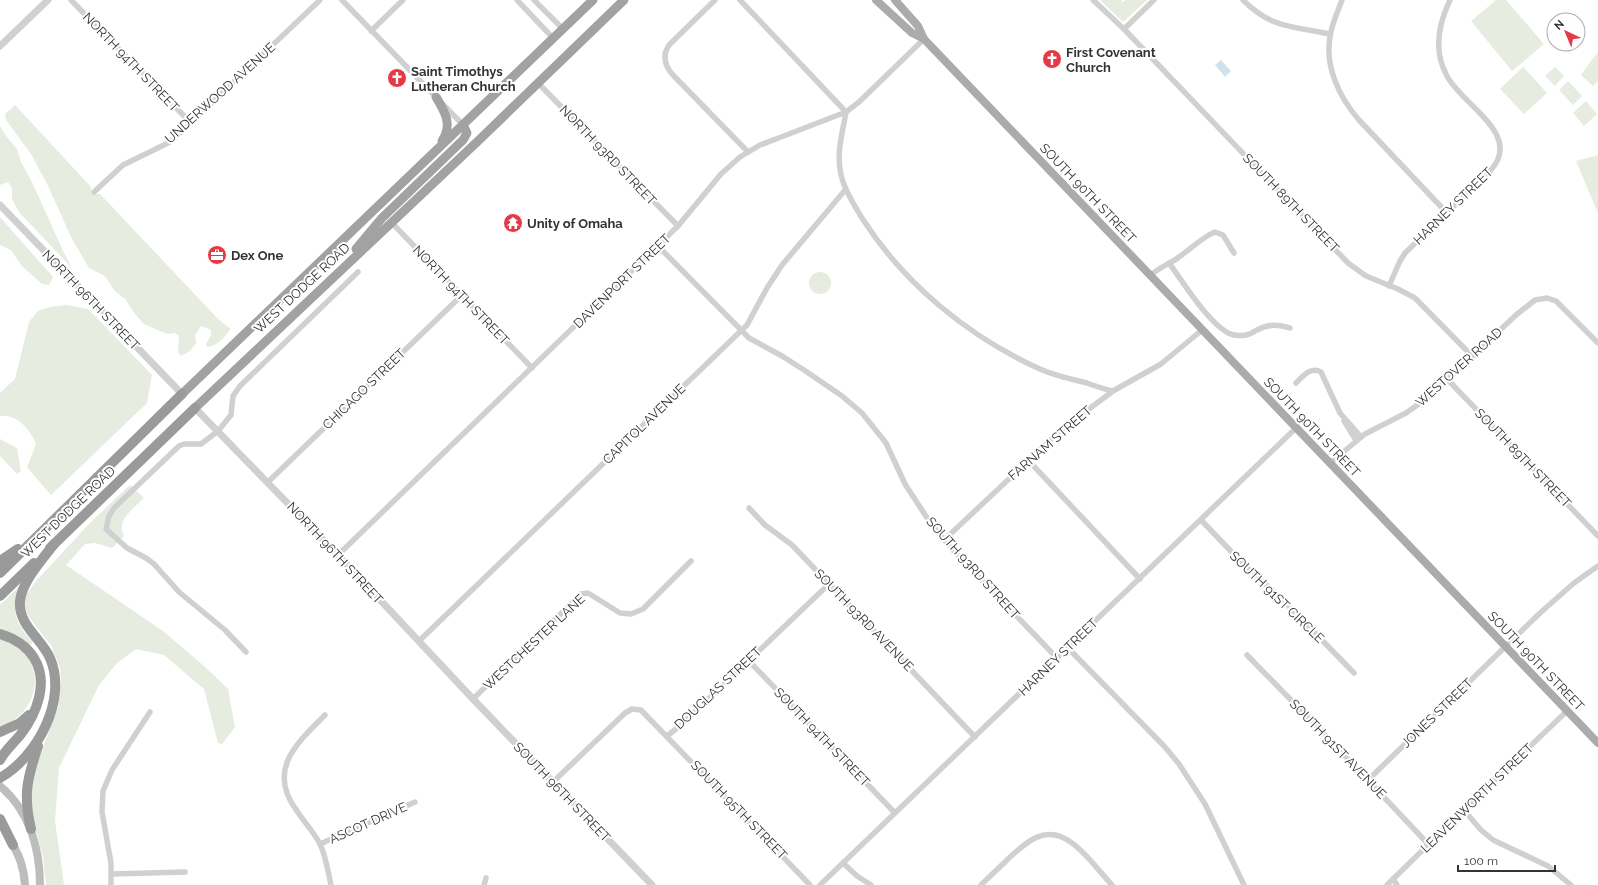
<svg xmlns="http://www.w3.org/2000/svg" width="1598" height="885" viewBox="0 0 1598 885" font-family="Raleway,sans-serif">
<rect width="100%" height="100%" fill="#fff"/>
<g fill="#e6ecdf">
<polygon points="1100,0 1121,0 1123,2 1126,0 1147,0 1123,22"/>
<polygon points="1496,0 1506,0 1544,44 1512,71 1471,21"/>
<polygon points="1598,53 1598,81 1593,86 1581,75 1593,58"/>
<polygon points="1523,67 1547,93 1524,114 1500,89"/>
<polygon points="1555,67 1564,76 1555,86 1545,76"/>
<polygon points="1568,81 1582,96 1573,105 1559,90"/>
<polygon points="1586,101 1597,114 1584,126 1573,113"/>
<path d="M15,105L91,187V192L94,194H100L219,320L231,329C224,337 218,346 207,347L206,344L211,335V330L201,326L195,335L196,343L190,351L181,356L178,352L179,336L175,333L168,334L160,331L144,324L135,314L125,299L115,291L105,276L89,268L71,237L48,186L31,154L6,120L5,114Z"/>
<polygon points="0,126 6,136 17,149 21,162 32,182 63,251 72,268 19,212 12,199 12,188 8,182 0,185"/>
<polygon points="1598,155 1598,213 1576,161"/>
<polygon points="0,217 53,277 49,285 42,284 22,266 11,250 0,245"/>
<circle cx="820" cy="283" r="11"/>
<path d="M67,305L88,309L152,375L147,403L51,495L27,467L36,444C31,430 16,413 0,416V393L15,379L29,322L38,311L50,307Z"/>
<polygon points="0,439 17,448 21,471 17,474 0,456"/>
<path d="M130,485L144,498C134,508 115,521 124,536L112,548L95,543L85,544L66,565L163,631L204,666L228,689L235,727L222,744L218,743L204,689L164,655L136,649L117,663L99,685L59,768L55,821L64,885H46L43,857L31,811L32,777L58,708L61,680L60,668L52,647L29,617L26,610L25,603L26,595L36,581L91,522Z"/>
<path d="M21,585C10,610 15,624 33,642L30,645L17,635L0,629V605Z"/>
<path d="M0,639C9,642 17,646 24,653C41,671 37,700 19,716C14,721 7,723 0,726Z"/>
</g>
<polygon fill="#cfe2ee" points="1221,60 1231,71 1225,77 1215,65"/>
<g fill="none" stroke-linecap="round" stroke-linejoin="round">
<g stroke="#d0d0d0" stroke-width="5.5">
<polyline points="71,0 191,123"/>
<polyline points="342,0 463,125"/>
<polyline points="517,0 553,38"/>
<polyline points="534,0 563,29"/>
<path d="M715,0L670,44C662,54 664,64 672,74L748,152"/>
<path d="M740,0L846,112C843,130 837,150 840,169C842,186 853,203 862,218C904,284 969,337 1040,369C1055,376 1071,379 1087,383C1095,386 1104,389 1113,391"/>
<polyline points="1093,0 1124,29 1348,263 1366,276 1398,289 1415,298 1473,357"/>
<path d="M1243,0C1272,29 1293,26 1330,34"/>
<path d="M1342,0C1338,11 1333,21 1331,32C1323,64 1339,97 1359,120L1446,212"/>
<polyline points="1124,29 1154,0"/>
<polyline points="371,31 403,0"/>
<polyline points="538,83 678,226"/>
<polyline points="94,192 123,165 168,143 177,136 320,0"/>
<polyline points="391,222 532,368"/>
<polyline points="658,246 749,338 782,356 804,370 842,396 862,413 886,443 905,484 931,524 952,549 1057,658"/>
<path d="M1169,263C1184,283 1206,320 1228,333C1234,336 1240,336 1246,335C1251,334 1254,332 1257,330C1269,324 1278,324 1290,328"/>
<path d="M1150,276C1159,267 1170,264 1179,257C1191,249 1202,237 1215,232L1223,235L1234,253"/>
<path d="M1389,286L1400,261L1405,253L1491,170C1523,134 1462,105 1447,76C1433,51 1438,25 1450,0"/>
<polyline points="1448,380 1598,536"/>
<path d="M1296,383C1303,376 1311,366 1321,372L1340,413L1361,437"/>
<polyline points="1344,421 1356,440"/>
<polyline points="1028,460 1140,579"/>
<polyline points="1330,463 1365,434 1406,413 1430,396 1516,315 1535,300 1547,298 1556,301 1598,343"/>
<polyline points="268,482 461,296"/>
<polyline points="749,508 765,525 792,545 975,737"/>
<polyline points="1201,520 1246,567 1281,598 1354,673"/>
<polyline points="944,540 1061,430 1113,391 1161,364 1202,330"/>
<polyline points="338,555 678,226 721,174 740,157 760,145 776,139 846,112 859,102 924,39"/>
<polyline points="419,641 747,325 767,288 782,265 846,189"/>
<polyline points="1068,648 1164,746 1179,764 1205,804 1244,885"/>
<polyline points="246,652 225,630 179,592 154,564 146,558 127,548 106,529 109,516 114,508 179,446 184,444 201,444 218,431 231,415 233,396 240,386 358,272"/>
<polyline points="1247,655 1331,741 1429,845"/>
<polyline points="748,660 895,813"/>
<polyline points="473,699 581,594 588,593 620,613 631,614 643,609 691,561"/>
<path d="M325,715C297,743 266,770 297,811C304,822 314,832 320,844C326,856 328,872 331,885"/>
<polyline points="667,736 681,725 829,584"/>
<polyline points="1368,780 1540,613 1574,583 1598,566"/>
<polyline points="553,782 625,713 632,709 641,710 810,885"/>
<polyline points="1464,810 1480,829 1493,840 1548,866 1571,885"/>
<polyline points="320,844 415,802"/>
<polyline points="843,863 857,876 871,885"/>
<polyline points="112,874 185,872"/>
<polyline points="1393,879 1397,885"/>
<polyline points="111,885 111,863 102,812 103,791 112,770 150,712"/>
<polyline points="484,885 486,878"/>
<polyline points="820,885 1296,428"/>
<path d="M981,885C990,876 999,868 1008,859C1026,842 1046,823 1072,843C1087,854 1099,871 1112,885"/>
<polyline points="1387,885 1478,796 1567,711"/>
</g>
<g stroke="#d0d0d0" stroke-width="7">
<polyline points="0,46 48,0"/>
<polyline points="0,205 182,394"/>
<polyline points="195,408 338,555 473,699 652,885"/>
</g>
<g stroke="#bdbdbd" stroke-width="8">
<path d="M0,786C29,810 40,848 40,885"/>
<path d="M10,841C19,853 24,869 25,885"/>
</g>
<g stroke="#ababab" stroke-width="8">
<polyline points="876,0 912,33 924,39"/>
<polyline points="895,0 918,26 924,39 1598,743"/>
</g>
<g stroke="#a2a2a2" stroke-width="9">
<path d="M436,97C445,112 453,125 442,141"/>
<polyline points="356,249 382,218 463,140 467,133 463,125"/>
<polyline points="182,394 593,0"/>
<polyline points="195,408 477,142 624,0"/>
</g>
<g stroke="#9a9a9a" stroke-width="10">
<polyline points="50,548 195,408"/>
<polyline points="0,561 18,549"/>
<polyline points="0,573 182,394"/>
<polyline points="0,596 34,563"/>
<path d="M0,634C14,638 26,645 34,658C49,682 37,713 21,734C14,743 5,750 0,760"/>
<polyline points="0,732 20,723 29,715"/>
<path d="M0,778C37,757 68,700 50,658C41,638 18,625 20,601C22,581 43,559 54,544"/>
<polyline points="0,819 13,845"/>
<path d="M31,829C23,795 27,779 38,746"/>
</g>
</g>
<defs>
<symbol id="church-disc" viewBox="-11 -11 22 22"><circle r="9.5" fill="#e63946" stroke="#fff"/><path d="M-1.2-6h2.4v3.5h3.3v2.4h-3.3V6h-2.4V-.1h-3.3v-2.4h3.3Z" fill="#fff"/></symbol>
<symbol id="temple-disc" viewBox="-11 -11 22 22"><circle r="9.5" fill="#e63946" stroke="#fff"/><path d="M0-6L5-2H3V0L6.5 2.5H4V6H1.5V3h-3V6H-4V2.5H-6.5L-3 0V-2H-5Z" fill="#fff"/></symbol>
<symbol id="office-disc" viewBox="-11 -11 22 22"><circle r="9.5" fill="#e63946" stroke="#fff"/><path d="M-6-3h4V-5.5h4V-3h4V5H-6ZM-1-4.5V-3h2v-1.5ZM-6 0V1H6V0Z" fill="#fff"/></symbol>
</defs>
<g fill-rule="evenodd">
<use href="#church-disc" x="1041" y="48" width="22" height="22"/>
<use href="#church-disc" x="386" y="67" width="22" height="22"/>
<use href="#temple-disc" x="502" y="212" width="22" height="22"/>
<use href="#office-disc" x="206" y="244" width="22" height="22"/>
</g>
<g text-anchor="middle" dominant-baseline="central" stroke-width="4" stroke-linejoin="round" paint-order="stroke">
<g font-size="13" font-weight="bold" fill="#333" stroke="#fff" text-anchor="start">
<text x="1066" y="52">First Covenant<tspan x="1066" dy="15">Church</tspan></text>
<text x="411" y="71">Saint Timothys<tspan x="411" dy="15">Lutheran Church</tspan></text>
<text x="527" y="223">Unity of Omaha</text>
<text x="231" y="255">Dex One</text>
</g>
<g font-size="13" fill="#333" stroke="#fff">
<text transform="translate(131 62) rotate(46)">NORTH 94TH STREET</text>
<text transform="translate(220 93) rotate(-42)">UNDERWOOD AVENUE</text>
<text transform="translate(608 155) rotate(46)">NORTH 93RD STREET</text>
<text transform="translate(1088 193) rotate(46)">SOUTH 90TH STREET</text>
<text transform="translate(1291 203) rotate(46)">SOUTH 89TH STREET</text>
<text transform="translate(1453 206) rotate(-44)">HARNEY STREET</text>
<text transform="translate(622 281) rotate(-44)">DAVENPORT STREET</text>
<text transform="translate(302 288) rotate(-43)">WEST DODGE ROAD</text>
<text transform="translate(461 295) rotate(46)">NORTH 94TH STREET</text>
<text transform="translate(91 300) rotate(46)">NORTH 96TH STREET</text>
<text transform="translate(1459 367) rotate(-42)">WESTOVER ROAD</text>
<text transform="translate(364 389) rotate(-44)">CHICAGO STREET</text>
<text transform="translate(644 424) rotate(-44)">CAPITOL AVENUE</text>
<text transform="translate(1312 427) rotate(46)">SOUTH 90TH STREET</text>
<text transform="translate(1050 443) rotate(-41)">FARNAM STREET</text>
<text transform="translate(1523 458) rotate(46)">SOUTH 89TH STREET</text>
<text transform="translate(68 512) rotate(-44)">WEST DODGE ROAD</text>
<text transform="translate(335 553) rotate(47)">NORTH 96TH STREET</text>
<text transform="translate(973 568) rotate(48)">SOUTH 93RD STREET</text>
<text transform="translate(1277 597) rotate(44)">SOUTH 91ST CIRCLE</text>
<text transform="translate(864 620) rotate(46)">SOUTH 93RD AVENUE</text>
<text transform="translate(534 642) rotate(-43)">WESTCHESTER LANE</text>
<text transform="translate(1058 657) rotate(-44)">HARNEY STREET</text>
<text transform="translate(1536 661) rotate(46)">SOUTH 90TH STREET</text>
<text transform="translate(718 688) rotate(-43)">DOUGLAS STREET</text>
<text transform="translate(1437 713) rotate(-44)">JONES STREET</text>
<text transform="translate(822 737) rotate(46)">SOUTH 94TH STREET</text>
<text transform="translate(1338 749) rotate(46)">SOUTH 91ST AVENUE</text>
<text transform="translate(562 792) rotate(46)">SOUTH 96TH STREET</text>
<text transform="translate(1477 798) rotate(-44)">LEAVENWORTH STREET</text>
<text transform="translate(739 810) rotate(46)">SOUTH 95TH STREET</text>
<text transform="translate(368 823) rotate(-24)">ASCOT DRIVE</text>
</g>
</g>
<g transform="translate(1566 32) rotate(316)"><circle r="19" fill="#ffffff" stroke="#adadad"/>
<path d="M0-3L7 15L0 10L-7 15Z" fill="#e63946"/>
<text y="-6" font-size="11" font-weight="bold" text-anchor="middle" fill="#333333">N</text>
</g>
<path d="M1458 865v6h97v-6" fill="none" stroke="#333333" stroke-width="2"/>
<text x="1464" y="865" font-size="12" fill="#333333" stroke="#ffffff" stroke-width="3" paint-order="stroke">100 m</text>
</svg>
